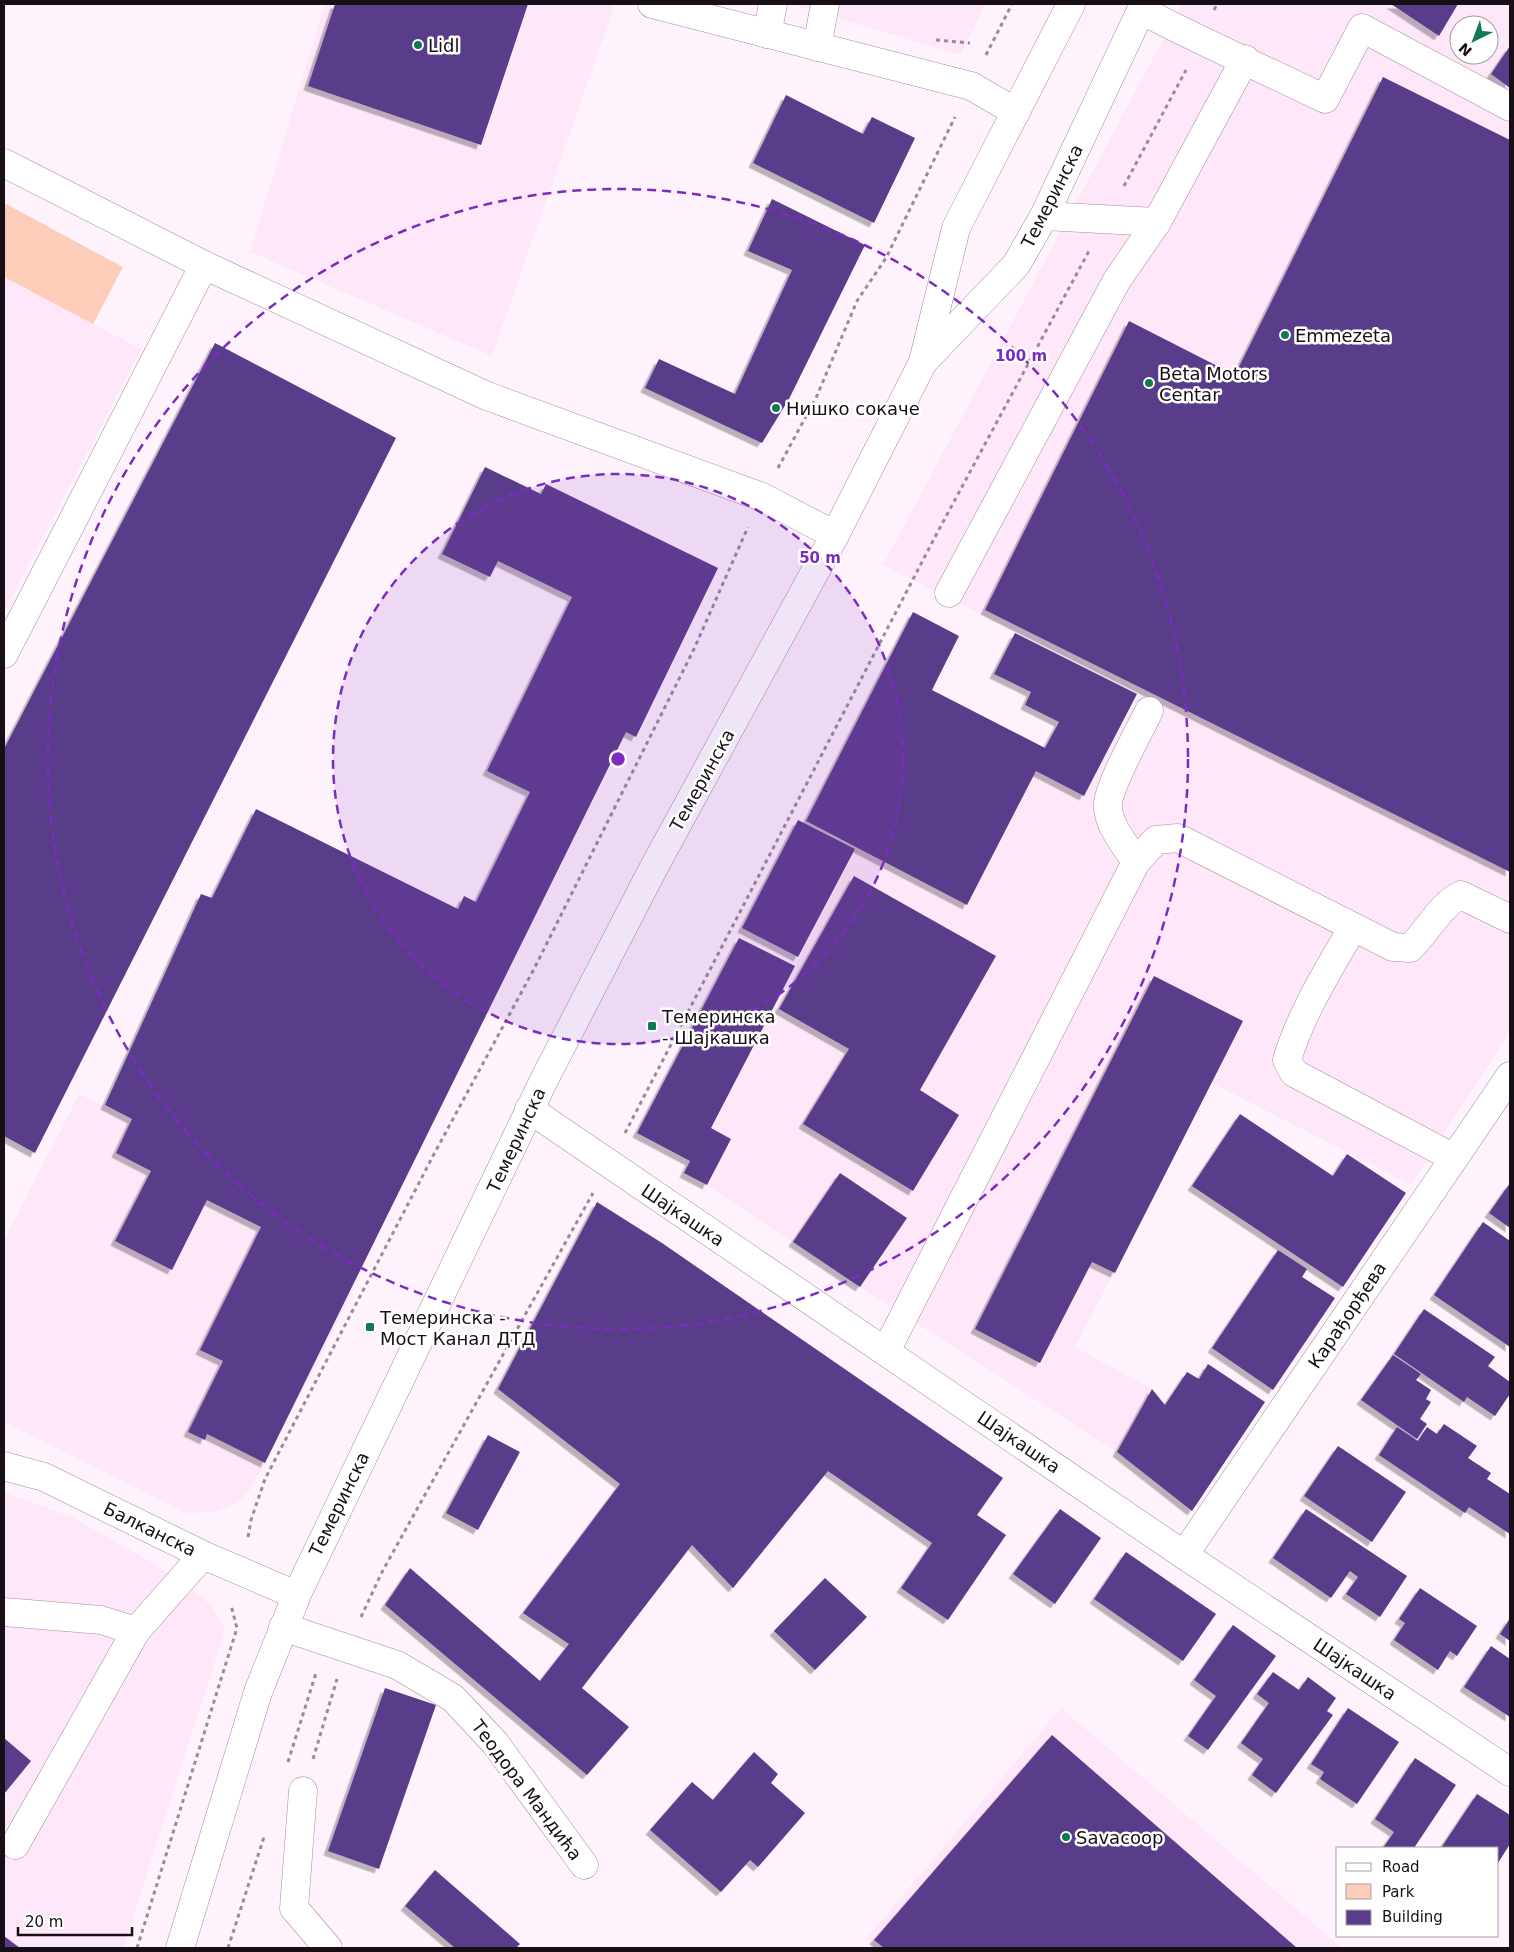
<svg xmlns="http://www.w3.org/2000/svg" width="1514" height="1952" viewBox="0 0 1514 1952" font-family="'DejaVu Sans',sans-serif">
<defs>
<filter id="shadow"><feDropShadow dx="-4.5" dy="4.5" stdDeviation="0" flood-color="#0004"/></filter>
</defs>
<rect width="100%" height="100%" fill="#fef2fc"/>
<g fill="#fee7f9" fill-rule="evenodd">
<polygon points="325,4 615,4 492,356 250,252"/>
<polygon points="790,4 985,4 961,55"/>
<path d="M1182,4H1391L1439,36L1458,4H1510V46L1491,74L1510,88V1031L1411,1185L1212,1083L1075,1347L1152,1389L1117,1452L860,1287L707,1185L731,1139L711,1128L857,848L1036,771L1084,796L1139,694L883,565ZM1459,25H1489V55H1459Z"/>
<polygon points="4,277 141,349 4,612"/>
<polygon points="79,1094 377,1239 323,1352 265,1463 249,1491 236,1504 215,1512 186,1513 4,1422 4,1240"/>
<polygon points="4,1492 72,1517 151,1562 201,1596 214,1610 225,1630 123,1948 4,1948"/>
<polygon points="1061,1708 1342,1948 876,1948 866,1939"/>
</g>
<polygon fill="#fecdba" points="4,203 123,267 93,324 4,277"/>
<g fill="#5a3c8a" filter="url(#shadow)">
<polygon points="335,4 528,4 481,145 308,86"/>
<polygon points="1391,4 1458,4 1439,36"/>
<polygon points="1510,46 1510,88 1491,74"/>
<polygon points="1383,77 1510,140 1510,872 985,610 1129,321 1235,375"/>
<polygon points="786,95 863,134 872,117 915,138 874,223 753,163"/>
<polygon points="772,199 865,245 789,399 762,443 645,388 659,359 735,394 792,270 748,251"/>
<polygon points="215,343 396,438 35,1153 4,1136 4,749"/>
<polygon points="485,467 541,494 546,484 718,568 636,737 626,732 265,1463 207,1434 205,1440 188,1432 223,1361 200,1350 261,1227 207,1200 172,1270 115,1241 151,1171 116,1153 132,1119 105,1105 201,894 212,898 256,809 458,909 464,896 476,902 530,792 487,771 572,597 498,561 490,577 442,554"/>
<polygon points="913,612 959,636 932,690 1045,748 1059,722 1025,705 1031,692 994,674 1015,633 1137,694 1084,796 1036,771 967,905 806,821"/>
<polygon points="798,820 855,849 798,957 742,928"/>
<polygon points="854,876 996,956 920,1090 959,1115 913,1191 803,1124 849,1049 779,1009"/>
<polygon points="739,938 795,966 711,1128 731,1139 707,1185 684,1173 690,1161 637,1133"/>
<polygon points="1154,976 1243,1021 1115,1273 1092,1262 1040,1363 975,1329"/>
<polygon points="1240,1114 1333,1176 1347,1154 1406,1193 1343,1287 1192,1186"/>
<polygon points="840,1173 907,1218 860,1287 793,1242"/>
<polygon points="1510,1183 1510,1228 1489,1213"/>
<polygon points="597,1202 662,1243 1003,1478 977,1515 1006,1535 948,1620 901,1588 932,1543 828,1471 733,1588 692,1545 582,1688 629,1727 587,1775 385,1605 410,1568 540,1681 569,1644 523,1613 620,1484 498,1389"/>
<polygon points="1483,1222 1510,1241 1510,1347 1434,1295"/>
<polygon points="1278,1250 1307,1269 1302,1277 1335,1298 1273,1390 1212,1348"/>
<polygon points="1424,1309 1495,1357 1488,1366 1510,1382 1510,1394 1495,1416 1467,1397 1464,1402 1394,1354"/>
<polygon points="1393,1355 1421,1374 1416,1380 1431,1390 1426,1399 1431,1402 1420,1419 1427,1424 1417,1439 1361,1400"/>
<polygon points="1208,1364 1265,1402 1192,1511 1117,1452 1152,1389 1165,1405 1187,1372 1199,1379"/>
<polygon points="1444,1424 1477,1446 1468,1458 1491,1473 1487,1479 1510,1494 1510,1534 1469,1507 1465,1513 1379,1455 1397,1427 1418,1441 1427,1427 1437,1434"/>
<polygon points="488,1435 520,1452 478,1530 446,1513"/>
<polygon points="1338,1446 1406,1492 1372,1542 1304,1496"/>
<polygon points="1060,1509 1101,1538 1055,1604 1013,1574"/>
<polygon points="1306,1509 1407,1576 1380,1617 1346,1594 1358,1577 1350,1571 1331,1598 1273,1558"/>
<polygon points="1126,1552 1216,1614 1183,1661 1094,1599"/>
<polygon points="825,1578 867,1617 815,1670 774,1631"/>
<polygon points="1420,1588 1477,1626 1457,1656 1450,1651 1438,1670 1394,1640 1405,1623 1399,1619"/>
<polygon points="1510,1618 1510,1641 1500,1634"/>
<polygon points="1233,1625 1276,1656 1208,1750 1188,1736 1216,1696 1194,1680"/>
<polygon points="1491,1646 1510,1659 1510,1717 1464,1687"/>
<polygon points="1273,1672 1299,1690 1308,1677 1336,1698 1327,1711 1333,1715 1276,1793 1252,1775 1263,1759 1241,1743 1269,1703 1257,1694"/>
<polygon points="385,1688 436,1705 379,1869 328,1851"/>
<polygon points="1348,1708 1399,1742 1357,1804 1320,1779 1324,1772 1311,1764"/>
<polygon points="1052,1735 1297,1948 884,1948 874,1940"/>
<polygon points="4,1738 31,1761 4,1794"/>
<polygon points="754,1752 778,1774 771,1783 805,1813 758,1867 750,1860 721,1892 650,1830 692,1782 713,1800"/>
<polygon points="1415,1758 1456,1785 1414,1848 1383,1848 1394,1832 1375,1819"/>
<polygon points="1477,1794 1510,1815 1510,1844 1498,1863 1498,1848 1441,1848"/>
<polygon points="435,1870 520,1944 516,1948 455,1948 405,1906"/>
<polygon points="4,1936 20,1948 4,1948"/>
</g>
<g fill="none" stroke-linecap="round" stroke-linejoin="round">
<defs>
<g id="minor">
<polyline points="652,4 971,86 1016,112"/>
<path d="M1141,10C1201,42 1264,69 1325,99L1362,28L1510,107"/>
<polyline points="767,34 773,4"/>
<polyline points="817,47 825,4"/>
<polyline points="4,163 204,265 487,396 762,497 835,535"/>
<polyline points="1044,216 1157,222 1245,59"/>
<polyline points="949,593 1117,280 1157,222"/>
<polyline points="4,654 204,265"/>
<path d="M1136,862C1126,846 1106,823 1108,803C1110,783 1139,732 1149,711"/>
<path d="M1353,927C1329,969 1301,1013 1287,1060L1294,1073L1454,1158"/>
<polyline points="529,1109 1184,1555 1510,1772"/>
<path d="M886,1351L1136,862L1156,840L1178,838L1393,947L1410,948C1428,931 1440,905 1461,895L1510,919"/>
<polyline points="4,1466 44,1477 203,1555 296,1595"/>
<polyline points="1184,1555 1510,1076"/>
<polyline points="4,1612 101,1620 136,1631"/>
<polyline points="283,1627 397,1665 453,1698 495,1743 584,1865"/>
<polyline points="303,1791 294,1908 328,1948"/>
<polyline points="15,1845 136,1631 203,1555"/>
</g>
<g id="major">
<polyline points="924,361 1016,265 1044,216 1144,4"/>
<polyline points="180,1948 258,1692 298,1592 545,1078 653,869 835,535 923,362 956,228 1071,4"/>
</g>
</defs>
<use href="#minor" stroke="#a58aa0" stroke-width="29"/>
<use href="#major" stroke="#a58aa0" stroke-width="29"/>
<g stroke="#988c96" stroke-width="3" stroke-dasharray="4 4" stroke-linecap="butt">
<polyline points="1214,10 1217,4"/>
<polyline points="936,40 970,43"/>
<polyline points="986,55 1012,4"/>
<polyline points="1124,186 1186,70"/>
<polyline points="778,468 816,398 857,301 886,258 955,117"/>
<polyline points="625,1133 936,535 1089,251"/>
<polyline points="248,1537 251,1520 265,1479 433,1156 534,969 694,649 748,527"/>
<polyline points="361,1617 382,1572 593,1193"/>
<polyline points="313,1759 337,1679"/>
<polyline points="288,1762 316,1673"/>
<polyline points="137,1948 237,1628 231,1605"/>
<polyline points="228,1948 264,1837"/>
</g>
<use href="#minor" stroke="#fff" stroke-width="28"/>
<use href="#major" stroke="#fff" stroke-width="28"/>
</g>
<circle cx="618" cy="759" r="285" fill="#7b2cbf" fill-opacity=".12"/>
<g fill="none" stroke="#7b2cbf" stroke-width="2.5" stroke-dasharray="9 6">
<circle cx="618" cy="759" r="285"/>
<circle cx="618" cy="759" r="570"/>
</g>
<g fill="#107a53" stroke="#fff" stroke-width="2">
<circle cx="418" cy="45" r="5"/>
<circle cx="1285" cy="335" r="5"/>
<circle cx="1149" cy="383" r="5"/>
<circle cx="776" cy="408" r="5"/>
<rect x="647" y="1021" width="10" height="10" rx="2.5"/>
<rect x="365" y="1322" width="10" height="10" rx="2.5"/>
<circle cx="1066" cy="1837" r="5"/>
</g>
<g text-anchor="middle" dominant-baseline="central" stroke-width="5" stroke-linejoin="round" paint-order="stroke">
<g font-size="18" fill="#180e16" stroke="#fff" text-anchor="start">
<text x="428" y="45">Lidl</text>
<text x="1295" y="335">Emmezeta</text>
<text x="1159" y="373">Beta Motors<tspan x="1159" dy="21">Centar</tspan></text>
<text x="786" y="408">Нишко сокаче</text>
<text x="662" y="1016">Темеринска<tspan x="662" dy="21">- Шајкашка</tspan></text>
<text x="380" y="1317">Темеринска -<tspan x="380" dy="21">Мост Канал ДТД</tspan></text>
<text x="1076" y="1837">Savacoop</text>
</g>
<g font-size="18" fill="#180e16" stroke="#fff">
<text transform="translate(1052 196) rotate(-63)">Темеринска</text>
<text transform="translate(702 780) rotate(-61)">Темеринска</text>
<text transform="translate(516 1140) rotate(-65)">Темеринска</text>
<text transform="translate(683 1215) rotate(34)">Шајкашка</text>
<text transform="translate(1347 1315) rotate(-56)">Карађорђева</text>
<text transform="translate(1019 1442) rotate(34)">Шајкашка</text>
<text transform="translate(339 1504) rotate(-64)">Темеринска</text>
<text transform="translate(150 1529) rotate(26)">Балканска</text>
<text transform="translate(1355 1669) rotate(34)">Шајкашка</text>
<text transform="translate(527 1790) rotate(53)">Теодора Мандића</text>
</g>
</g>
<circle cx="618" cy="759" r="8" fill="#7b2cbf" stroke="#fff" stroke-width="2.5"/>
<g font-size="15" text-anchor="middle" font-weight="bold" fill="#7b2cbf" stroke="#fff" stroke-width="5" stroke-linejoin="round" paint-order="stroke">
<text x="1021" y="361">100 m</text>
<text x="820" y="563">50 m</text>
</g>
<rect width="1514" height="1952" fill="none" stroke="#180e16" stroke-width="10"/>
<rect x="1336" y="1847" width="162" height="90" fill="#ffffff" stroke="#a39fa2"/>
<rect x="1346" y="1863" width="25" height="8" fill="#ffffff" stroke="#a39fa2"/>
<text x="1382" y="1872" font-size="15" fill="#180e16">Road</text>
<rect x="1346" y="1884" width="25" height="15" fill="#fecdba" stroke="#a39fa2"/>
<text x="1382" y="1897" font-size="15" fill="#180e16">Park</text>
<rect x="1346" y="1910" width="25" height="15" fill="#5a3c8a" stroke="#a39fa2"/>
<text x="1382" y="1922" font-size="15" fill="#180e16">Building</text>
<g transform="translate(1474 40) rotate(222)"><circle r="24" fill="#ffffff" stroke="#a39fa2"/>
<path d="M0-4L9 19L0 12L-9 19Z" fill="#107a53"/>
<text y="-8" font-size="14" font-weight="bold" text-anchor="middle" fill="#180e16">N</text>
</g>
<path d="M18 1927v8h114v-8" fill="none" stroke="#180e16" stroke-width="2.5"/>
<text x="25" y="1927" font-size="15" fill="#180e16" stroke="#ffffff" stroke-width="4" paint-order="stroke">20 m</text>
</svg>
